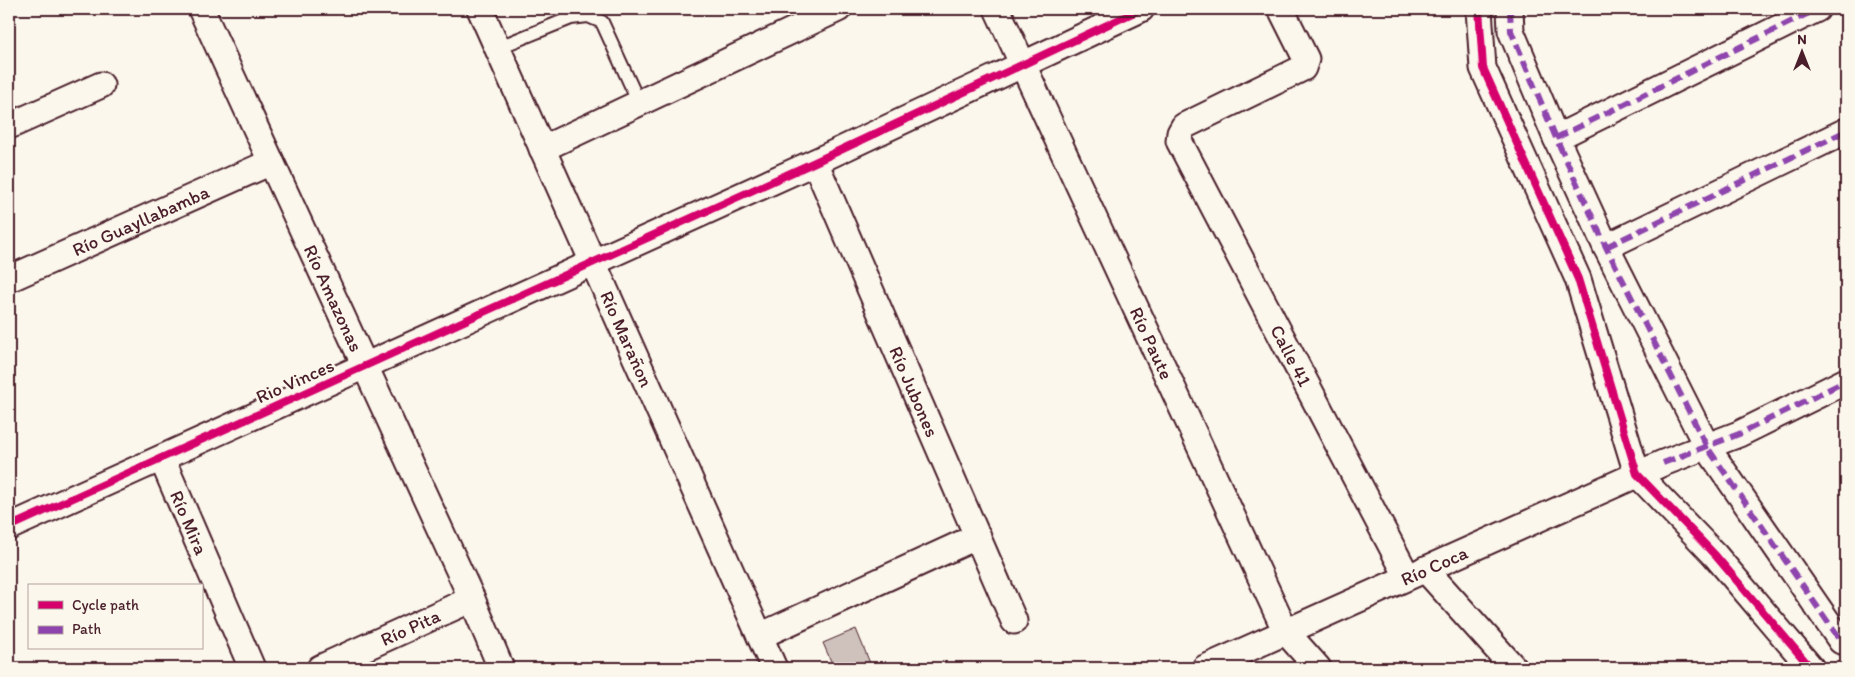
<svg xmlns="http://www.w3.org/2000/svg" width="1855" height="677" viewBox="0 0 1855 677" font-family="Itim,sans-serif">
<rect width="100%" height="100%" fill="#fbf7ec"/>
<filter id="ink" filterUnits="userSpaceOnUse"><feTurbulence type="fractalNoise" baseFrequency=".02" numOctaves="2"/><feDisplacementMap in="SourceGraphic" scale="10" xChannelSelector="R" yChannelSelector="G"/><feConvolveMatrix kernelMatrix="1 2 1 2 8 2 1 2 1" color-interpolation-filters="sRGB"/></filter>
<g filter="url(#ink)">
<polygon fill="#cfc2bc" stroke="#4a1f2b" points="856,629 872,668 834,668 823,643"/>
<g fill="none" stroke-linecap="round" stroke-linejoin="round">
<defs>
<polyline id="lane" points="497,48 571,18 588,16 602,22 639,103"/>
<g id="street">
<path id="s1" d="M201,9L472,599L501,668"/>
<path id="s2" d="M480,9L774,668"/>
<path id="s3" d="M997,9L1286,632L1318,668"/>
<path id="s4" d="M1281,9L1306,59L1303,68L1184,126L1180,133L1179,141L1407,576"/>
<polyline points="1479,9 1483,68 1578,279 1637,474 1715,555 1811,668"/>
<polyline points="1510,9 1511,31 1556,138 1606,247 1707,447 1841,641 1846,638"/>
<polyline points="9,126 101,85"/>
<polyline points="1556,138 1817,9"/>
<polyline points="542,149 838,9"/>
<path id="s5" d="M815,162L1014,621"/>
<polyline points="1606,247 1846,131"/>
<path id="s6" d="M9,279L271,162"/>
<path id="s7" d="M162,459L252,668"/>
<polyline points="9,527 815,162 1141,9"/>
<polyline points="1425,569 1514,668"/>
<polyline points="760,636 978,536"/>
<path id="s8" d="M320,668L472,599"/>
<path id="s9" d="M1205,668L1663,463L1739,434L1846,381"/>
</g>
</defs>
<use href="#lane" stroke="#4a1f2b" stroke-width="16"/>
<use href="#street" stroke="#4a1f2b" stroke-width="29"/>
<use href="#lane" stroke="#fbf7ec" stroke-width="12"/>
<use href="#street" stroke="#fbf7ec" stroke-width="25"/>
<g stroke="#8e44ad" stroke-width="6" stroke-dasharray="12 6" stroke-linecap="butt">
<polyline points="1510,9 1511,31 1556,138 1606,247 1707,447 1841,641 1846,638"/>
<polyline points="1556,138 1817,9"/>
<polyline points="1606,247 1846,131"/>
<polyline points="1663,463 1739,434 1846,381"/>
</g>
<defs>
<g id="cycleway">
<polyline points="1479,9 1483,68 1578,279 1637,474 1715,555 1811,668"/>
<polyline points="9,527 815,162 1141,9"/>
</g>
</defs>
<use href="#cycleway" stroke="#fbf7ec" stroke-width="11"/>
<use href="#cycleway" stroke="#d6006c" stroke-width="8"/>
</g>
</g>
<g text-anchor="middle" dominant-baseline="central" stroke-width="5" stroke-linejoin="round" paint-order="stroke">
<g font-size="19" fill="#4a1f2b" stroke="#fbf7ec">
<text stroke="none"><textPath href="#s6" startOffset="144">Río Guayllabamba</textPath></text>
<text stroke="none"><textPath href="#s1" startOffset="318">Río Amazonas</textPath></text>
<text stroke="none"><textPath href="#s2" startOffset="361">Río Marañon</textPath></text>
<text stroke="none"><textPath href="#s3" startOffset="368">Río Paute</textPath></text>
<text stroke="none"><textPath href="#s4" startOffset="456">Calle 41</textPath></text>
<text transform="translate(295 381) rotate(-24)">Rio Vinces</text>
<text stroke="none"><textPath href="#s5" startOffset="250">Río Jubones</textPath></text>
<text stroke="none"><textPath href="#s7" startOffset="69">Río Mira</textPath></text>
<text stroke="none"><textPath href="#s9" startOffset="251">Río Coca</textPath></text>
<text stroke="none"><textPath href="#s8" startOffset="99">Río Pita</textPath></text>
</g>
</g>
<rect width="1855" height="677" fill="none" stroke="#fbf7ec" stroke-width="30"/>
<rect x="15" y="15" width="1825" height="647" fill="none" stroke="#4a1f2b" stroke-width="2" filter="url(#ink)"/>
<rect x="28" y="584" width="175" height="65" fill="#fbf7ec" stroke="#b4a19f"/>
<rect x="38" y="601" width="25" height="8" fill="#d6006c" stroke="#b4a19f"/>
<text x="72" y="610" font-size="15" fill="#4a1f2b">Cycle path</text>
<rect x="38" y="626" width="25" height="8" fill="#8e44ad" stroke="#b4a19f"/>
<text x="72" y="634" font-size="15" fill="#4a1f2b">Path</text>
<g transform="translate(1802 52)" stroke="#fbf7ec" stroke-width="4" paint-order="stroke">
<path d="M0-4L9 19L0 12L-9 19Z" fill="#4a1f2b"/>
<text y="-8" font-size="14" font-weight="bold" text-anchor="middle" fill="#4a1f2b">N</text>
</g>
</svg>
